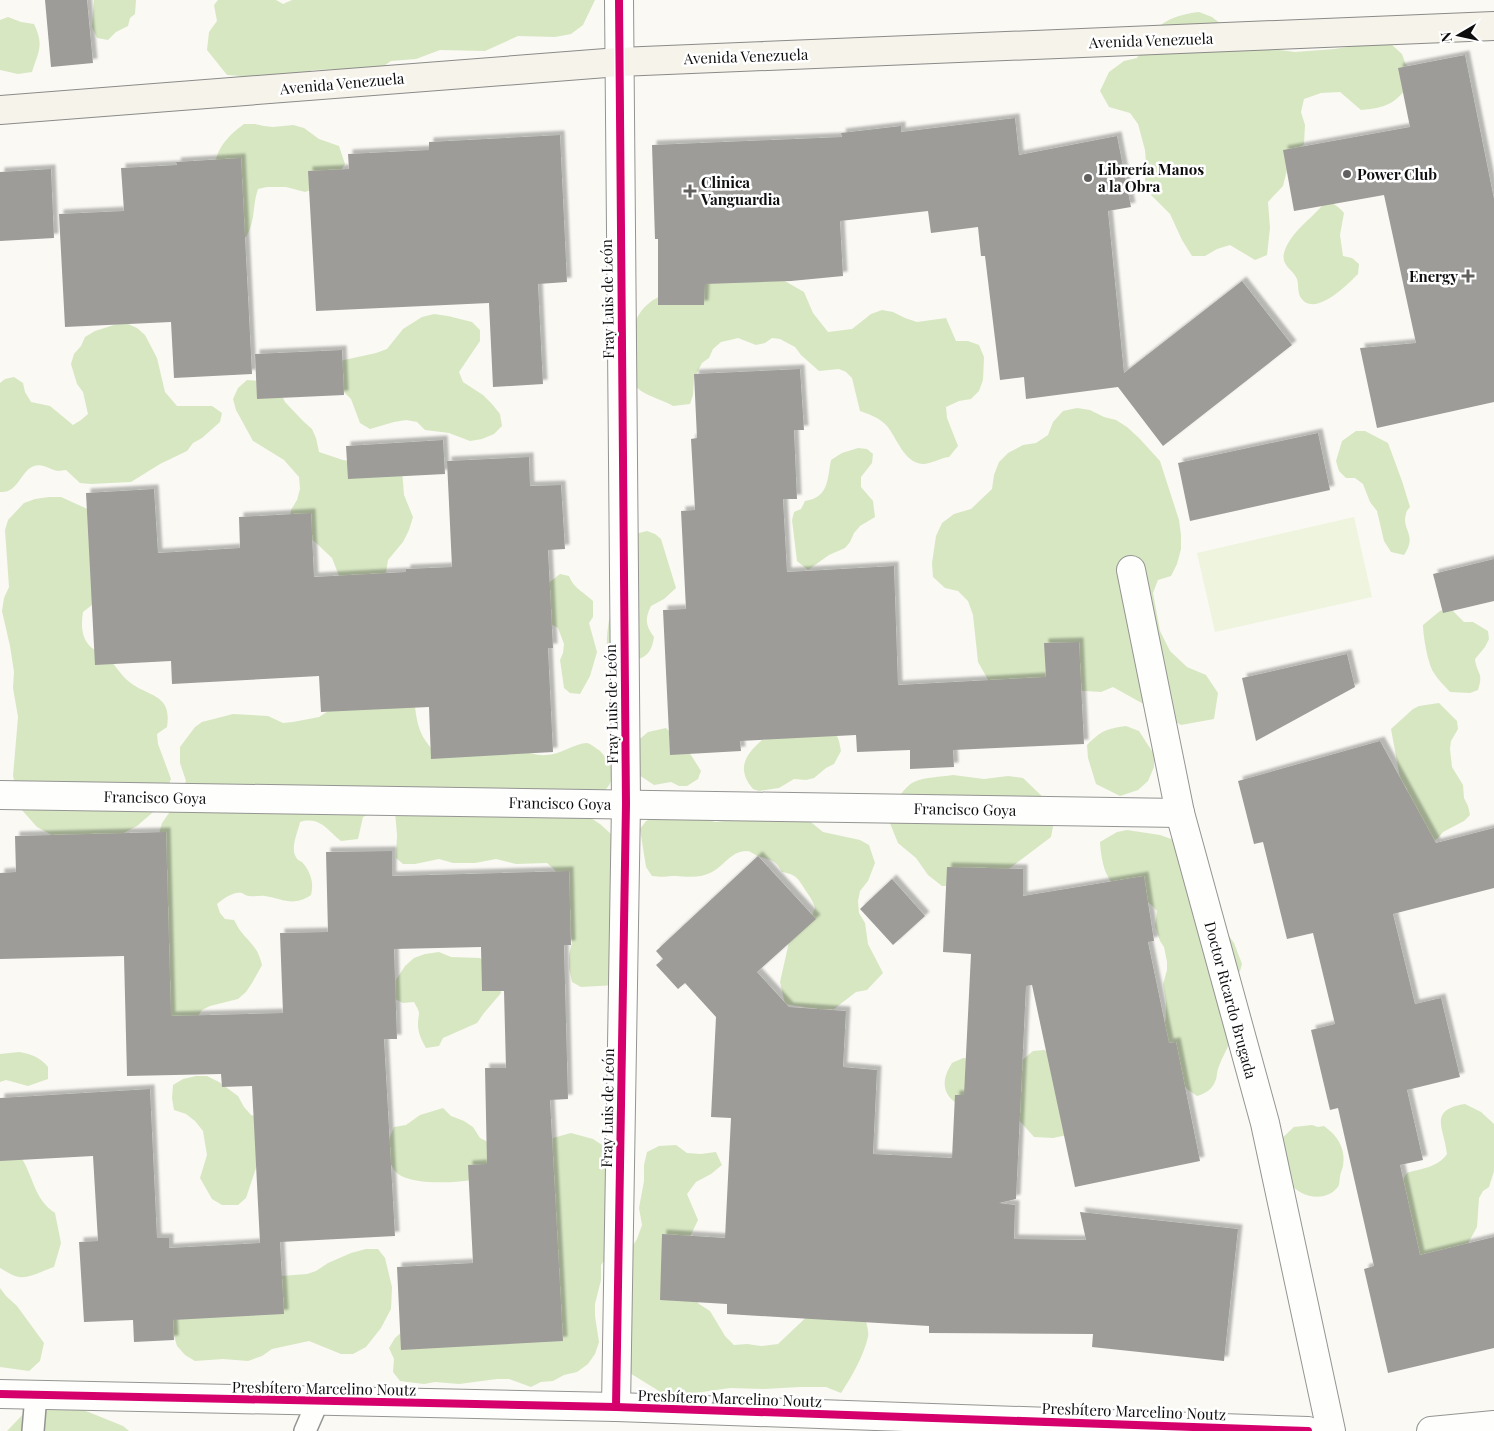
<svg xmlns="http://www.w3.org/2000/svg" width="1494" height="1431" viewBox="0 0 1494 1431" font-family="'Playfair Display',serif">
<defs>
<filter id="shadow"><feDropShadow dx="4.5" dy="-4.5" stdDeviation="1" flood-color="#0004"/></filter>
</defs>
<rect width="100%" height="100%" fill="#faf9f4"/>
<g fill="#d7e7c2">
<polygon points="94,0 136,0 135,14 130,18 128,26 116,32 108,40 97,38 92,27"/>
<polygon points="218,0 276,0 283,4 292,0 595,0 583,25 571,34 555,37 518,36 485,51 440,50 416,59 391,61 381,68 313,70 300,74 258,82 240,76 227,75 207,50 209,32 217,21 214,5"/>
<path d="M1199,12L1212,17L1249,46L1295,52L1334,49L1377,43L1391,44L1402,54L1407,68L1409,84C1396,104 1385,108 1361,110L1340,92L1321,93L1304,99L1301,112L1305,125L1304,144L1290,158L1283,186L1268,202L1270,228L1267,255L1255,260L1230,245L1217,249L1205,256H1192L1182,240L1170,214L1149,193L1145,180L1146,163L1145,150L1138,124L1130,113L1109,107L1100,91L1109,72L1124,61L1137,58C1143,49 1148,37 1155,30C1167,18 1182,14 1199,12Z"/>
<path d="M8,17L21,22L34,24C44,45 39,51 32,72L18,74L0,70V20Z"/>
<path d="M244,124H255L264,126L273,127L293,125L304,128L319,139L339,146L345,164L339,173L322,186L305,192L286,187H267L258,189C252,206 256,220 246,237L238,236L215,166C216,148 230,134 244,124Z"/>
<path d="M1325,202C1334,203 1338,206 1344,213L1340,235L1343,256L1352,258L1359,264L1358,274C1348,284 1315,318 1301,298C1297,292 1299,285 1297,279C1293,269 1281,266 1284,253C1290,232 1312,219 1325,202Z"/>
<path d="M783,280L804,292L813,313L828,332L852,329L871,314L882,310L893,312L905,318L917,322L946,318L956,341H968L979,345L984,357L983,380L979,391L971,399L959,401L946,407L947,418L958,446L949,457C940,458 931,464 923,464C904,463 897,438 887,426C880,418 869,414 860,411L852,378L846,372L839,369L819,371L801,355L795,347L780,339L772,338L765,343L756,345L738,338L730,340L721,342L713,349L709,358L702,363L694,379L693,395L690,404L673,406C661,398 636,395 632,379C631,372 634,352 634,344C634,337 633,328 636,321C653,276 743,282 783,280Z"/>
<polygon points="434,314 448,316 472,322 480,330 480,341 459,372 463,382 483,395 492,404 500,414 502,426 494,434 482,439 470,441 449,433 425,430 417,422 406,420 394,422 370,429 360,423 351,399 342,390 335,362 376,353 387,349 403,329 422,317"/>
<path d="M126,323L137,328L145,335L157,358L165,392L177,406H212L222,413L220,422L202,438L193,443L187,451L160,464L131,482L91,484L80,483L66,470C63,470 61,471 58,471C50,470 43,463 34,466C21,470 18,494 0,492V383L5,379L14,377L23,383L25,392L31,402L50,406L73,425L81,420L88,414L83,392L77,384L71,364L74,354L81,346L85,337L95,331L117,324Z"/>
<polygon points="247,380 270,382 280,391 285,402 303,421 312,429 316,438 319,452 343,460 402,470 404,495 413,517 409,530 403,542 388,560 386,572 377,580 355,583 339,576 332,558 314,541 303,536 290,523 291,510 297,500 300,489 299,477 284,460 253,441 236,410 233,399 238,388"/>
<polygon points="1077,408 1090,410 1104,417 1116,420 1127,427 1139,438 1160,461 1179,520 1181,535 1181,549 1177,564 1171,576 1158,580 1153,593 1160,631 1170,651 1187,667 1206,675 1218,693 1214,719 1181,725 1113,687 1101,692 991,685 978,662 973,615 968,601 958,591 945,588 933,577 932,563 936,536 942,523 954,514 971,509 992,489 994,475 999,462 1008,453 1023,445 1036,443 1048,435 1053,422 1063,411"/>
<path d="M1356,431H1365L1388,443L1402,481L1410,507C1408,509 1406,512 1406,514C1401,530 1418,535 1404,555L1391,552L1384,541L1377,511L1370,502L1363,484L1355,478H1346L1339,471L1336,461L1342,441Z"/>
<path d="M858,448L867,449L873,454L872,463L861,477V487L873,501L875,517L860,526L854,533L850,542L845,548L829,555L808,570L797,561L792,520L794,512L801,509L805,501C829,497 827,480 831,460L842,453Z"/>
<path d="M49,497H61L103,516L102,597L83,612C81,625 81,639 92,648C98,652 105,656 111,661C118,669 123,678 132,684C151,697 172,695 167,727L157,734L158,744L171,779L159,807L137,826L114,838L65,842L37,827L21,809L13,776L18,717L13,688L14,672L10,646L2,611L4,598L9,587L5,530L8,520L24,503L35,499Z"/>
<path d="M647,531L655,534L661,539L676,588L664,599L651,606C645,618 645,625 654,637C651,658 640,662 621,658C616,657 611,655 608,650C605,643 609,616 612,608L614,547L639,533Z"/>
<path d="M560,574L569,576C574,589 584,592 593,601V617L589,623L597,652L590,676L580,694L570,693L564,688L560,660L563,653L564,644L558,628L551,624L546,585Z"/>
<path d="M1446,609L1453,611L1464,622H1473L1488,631L1489,639L1485,647L1475,659C1477,675 1484,672 1478,690L1470,693L1450,692C1445,686 1438,680 1434,673C1428,665 1423,635 1423,625L1440,611Z"/>
<path d="M413,693C417,718 416,733 434,751C461,751 493,749 520,752C529,752 538,756 546,755C560,755 575,743 587,743C591,744 596,748 600,751C610,761 618,775 607,788C603,792 595,793 589,795L582,812L600,824L611,834L616,985L581,987L572,982L569,968V955L572,942L567,896L562,880L555,870L547,863L516,864L496,859L475,863H453L439,859L415,864H403L396,858L397,835L395,812L384,808L363,817L358,839L341,841C327,830 320,816 300,822C298,832 290,848 296,857C297,860 300,861 302,862C311,872 314,883 311,895C293,907 283,899 265,896C260,895 254,897 249,896C247,896 244,894 242,893C233,891 223,899 217,904L220,913L225,919L234,920C237,925 239,930 243,934C253,946 258,948 262,965L252,983L246,992L238,999L210,1006L202,1010L196,1019L188,1023L168,1015L159,834L162,823L174,806L186,781L180,763V747L195,727L202,722L233,714L268,716L283,723L293,722L319,717L333,708Z"/>
<polygon points="1439,703 1457,721 1458,729 1451,741 1450,749 1452,767 1463,785 1464,798 1468,806 1470,815 1464,821 1443,832 1439,837 1427,846 1411,824 1407,789 1400,778 1391,729 1413,709 1419,706"/>
<path d="M1126,726L1139,731L1146,742L1154,754V767L1148,781L1138,790L1120,796L1096,784L1088,758L1087,745C1102,730 1106,729 1126,726Z"/>
<polygon points="666,728 691,755 701,771 698,779 687,786 679,786 671,782 654,785 639,775 635,743 648,732"/>
<path d="M835,731L839,741L841,751L834,764L826,768L814,778L806,780L794,779L779,788L772,789L759,791L753,789C736,769 745,755 762,740Z"/>
<path d="M953,775L984,779L1008,776L1023,778L1047,801L1053,827L1051,837L994,880L954,886H942L928,875L916,858L898,843L887,816C893,807 903,787 914,782C925,777 940,777 953,775Z"/>
<path d="M656,817L706,819L715,822L745,819H807L823,832L860,840L869,845L875,863L868,881L860,891L858,901L859,913L865,923L868,944L883,973L867,990L856,992L834,1009L823,1010L785,1004L780,982L789,942L811,918L815,908C813,901 810,897 806,891C798,879 798,875 782,872C777,862 772,860 761,857C756,856 751,851 747,851C730,851 724,867 710,873C698,879 685,876 672,876C664,877 660,877 652,876L646,867L640,829L646,821Z"/>
<path d="M1127,830L1160,835L1174,840L1221,925L1234,943L1242,964L1240,971L1221,994L1223,1023L1231,1040C1227,1049 1222,1058 1219,1066C1217,1072 1218,1068 1217,1074C1216,1086 1208,1093 1197,1096L1187,1089L1180,1081L1162,1032L1166,1018V1002L1163,984L1167,970V962L1164,947L1160,941L1155,926L1157,911C1147,898 1134,896 1120,889C1104,881 1101,857 1100,842L1117,832Z"/>
<path d="M439,952L451,957L480,958L490,967L498,979L501,993L484,1013L477,1023L443,1038L439,1046L426,1048C422,1041 418,1033 418,1025C418,1011 422,1016 414,1002L403,1003L393,998L392,986L405,966L414,958L425,954Z"/>
<polygon points="1044,1050 1053,1053 1072,1134 1053,1138 1034,1137 1018,1119 1019,1063 1033,1051"/>
<path d="M19,1052C31,1054 40,1057 48,1067V1079L28,1086L6,1080L0,1082V1054Z"/>
<path d="M963,1058L973,1059L963,1106C947,1100 940,1087 948,1070C949,1069 951,1064 952,1063C955,1061 960,1060 963,1058Z"/>
<polygon points="196,1076 207,1076 219,1082 238,1096 244,1107 251,1115 264,1118 258,1162 246,1198 238,1205 222,1205 212,1199 200,1178 207,1155 203,1131 195,1121 186,1114 174,1110 172,1098 173,1085 183,1079"/>
<path d="M1465,1104L1481,1112L1494,1124V1171L1489,1187L1483,1191L1479,1198L1477,1227L1467,1245L1424,1257L1405,1245L1399,1186L1407,1173C1422,1168 1437,1168 1447,1154C1445,1129 1427,1110 1465,1104Z"/>
<path d="M443,1108L451,1116L464,1121L473,1127L480,1138L492,1144L549,1139L571,1133L593,1139L605,1147L610,1158L608,1255L601,1265V1280L595,1304V1316L599,1342L595,1354L588,1364L577,1372L564,1375L553,1381L541,1382L531,1387L509,1379H497L459,1384L435,1382L424,1384L400,1381L393,1372L394,1359L389,1348L395,1338L404,1330L480,1322L471,1180C453,1183 414,1185 398,1174C392,1169 388,1158 385,1150L394,1127L406,1125L420,1115Z"/>
<path d="M1312,1125L1318,1127L1324,1126C1338,1136 1346,1149 1343,1166C1342,1170 1340,1174 1340,1177C1339,1182 1340,1185 1337,1188C1324,1203 1299,1197 1289,1182C1285,1177 1282,1149 1280,1140L1294,1127Z"/>
<path d="M676,1145L687,1153L701,1154L716,1152L722,1165L711,1174L696,1182L687,1194L698,1220L686,1245L690,1293L699,1304L710,1311L725,1336L734,1345L747,1344L761,1346L778,1344L816,1308L866,1321C867,1326 869,1332 868,1337C864,1355 851,1378 841,1393L826,1387H800L764,1389L730,1388L688,1394L667,1396L612,1362L613,1276L637,1239L642,1225L639,1208L644,1181V1165L647,1152L659,1146Z"/>
<path d="M0,1153L21,1157C34,1178 34,1199 55,1213L61,1243L54,1267C44,1270 29,1279 19,1277C12,1276 6,1271 0,1268Z"/>
<polygon points="366,1249 378,1249 385,1258 392,1287 391,1309 381,1328 366,1347 353,1354 341,1354 309,1341 272,1349 262,1356 248,1361 223,1359 195,1361 185,1355 177,1346 173,1332 172,1320 177,1309 281,1276 307,1274 316,1271 328,1263 351,1253"/>
<polygon points="0,1288 6,1296 17,1306 44,1343 40,1361 29,1371 0,1367"/>
<polygon points="30,1407 76,1407 123,1426 129,1431 7,1431"/>
</g>
<polygon fill="#eef4de" points="1354,517 1372,597 1215,632 1197,553"/>
<g fill="#9e9c99" filter="url(#shadow)">
<polygon points="45,0 87,0 93,63 51,67"/>
<polygon points="1465,55 1494,199 1494,402 1377,428 1360,348 1416,343 1384,195 1294,211 1283,150 1410,127 1398,68"/>
<polygon points="1015,118 1019,155 1117,136 1131,207 1108,211 1124,373 1242,281 1292,345 1163,446 1118,387 1026,399 1024,377 1000,380 985,256 981,256 978,227 931,233 928,211 840,221 843,276 791,281 705,284 704,305 658,305 658,239 655,239 652,145 842,137 841,133 901,126 901,132"/>
<polygon points="560,135 567,282 538,284 543,384 493,387 489,303 316,311 308,171 349,169 348,154 429,150 429,142"/>
<polygon points="241,158 252,374 174,378 171,322 65,327 59,214 124,211 121,168 177,165 176,162"/>
<polygon points="51,169 54,238 0,241 0,172"/>
<polygon points="342,350 344,395 257,399 255,354"/>
<polygon points="800,369 804,430 794,430 797,499 783,499 787,572 894,566 898,685 1046,677 1044,643 1079,642 1084,744 953,750 954,767 910,769 910,750 857,752 856,735 740,741 741,751 670,755 663,610 686,609 681,511 695,510 691,439 697,438 694,374"/>
<polygon points="1318,433 1330,490 1190,521 1178,463"/>
<polygon points="443,440 445,474 348,479 346,446"/>
<polygon points="529,457 530,486 561,485 565,549 548,550 553,648 548,648 553,752 431,759 429,707 321,712 319,676 172,684 171,661 95,665 86,493 154,489 158,553 240,548 239,517 311,513 314,577 406,572 406,569 452,567 447,461"/>
<polygon points="1494,559 1494,601 1443,613 1433,574"/>
<polygon points="1347,654 1355,687 1256,741 1242,678"/>
<polygon points="1380,741 1436,843 1494,828 1494,888 1393,914 1415,1004 1441,998 1460,1077 1407,1090 1423,1160 1400,1165 1420,1255 1494,1237 1494,1348 1388,1373 1364,1269 1374,1266 1338,1108 1330,1110 1311,1030 1335,1024 1313,933 1287,939 1263,842 1254,844 1238,781"/>
<polygon points="166,832 171,1016 283,1013 280,933 328,932 326,852 392,851 392,876 569,871 571,945 564,945 568,1099 550,1100 563,1341 401,1350 397,1267 473,1263 468,1165 487,1164 485,1068 506,1068 504,991 482,991 481,947 394,949 397,1039 384,1039 395,1236 280,1242 284,1314 173,1320 174,1340 134,1342 133,1320 84,1322 79,1242 98,1241 93,1156 0,1161 0,1098 150,1089 157,1238 169,1238 169,1248 260,1243 252,1086 222,1087 221,1074 127,1076 124,956 0,959 0,873 16,872 15,836"/>
<polygon points="758,856 816,919 757,972 789,1007 846,1011 843,1067 877,1070 873,1154 952,1158 955,1095 964,1095 971,954 943,952 947,867 1023,869 1023,896 1144,876 1154,941 1148,942 1169,1043 1176,1042 1200,1161 1075,1187 1032,985 1026,986 1016,1199 999,1203 1015,1205 1014,1239 1086,1240 1080,1212 1238,1229 1224,1361 1092,1347 1093,1334 929,1333 929,1326 727,1314 727,1304 660,1300 662,1234 725,1238 731,1118 711,1117 716,1017 685,983 678,989 656,965 663,959 656,951"/>
<polygon points="892,879 925,916 893,945 860,909"/>
</g>
<g fill="none" stroke-linecap="round" stroke-linejoin="round">
<defs>
<g id="lane">
<polyline points="33,1431 36,1395"/>
<polyline points="305,1431 318,1401"/>
</g>
<g id="street">
<polyline points="1131,570 1180,813 1265,1123 1331,1431"/>
<polyline points="0,795 1180,813"/>
<polyline points="0,1394 616,1407 1308,1431"/>
<polyline points="616,1407 626,804 619,0"/>
<polyline points="1431,1431 1494,1425"/>
</g>
<polyline id="secondary" points="0,110 619,62 1494,26"/>
</defs>
<use href="#lane" stroke="#949492" stroke-width="24"/>
<use href="#street" stroke="#949492" stroke-width="30"/>
<use href="#secondary" stroke="#8b8a88" stroke-width="30"/>
<use href="#lane" stroke="#fefefd" stroke-width="21"/>
<use href="#street" stroke="#fefefd" stroke-width="28"/>
<use href="#secondary" stroke="#f5f3ea" stroke-width="28"/>
<defs>
<g id="cycleway">
<polyline points="0,1394 616,1407 1308,1431"/>
<polyline points="616,1407 626,804 619,0"/>
</g>
</defs>
<use href="#cycleway" stroke="#fff" stroke-width="11"/>
<use href="#cycleway" stroke="#d6006c" stroke-width="8"/>
</g>
<g fill="#61605e" stroke="#fff" stroke-width="2">
<circle cx="1347" cy="174" r="5"/>
<circle cx="1088" cy="178" r="5"/>
<path d="M687.5 183.5h5v5h5v5h-5v5h-5v-5h-5v-5h5z"/>
<path d="M1465.5 268.5h5v5h5v5h-5v5h-5v-5h-5v-5h5z"/>
</g>
<g text-anchor="middle" dominant-baseline="central" stroke-width="5" stroke-linejoin="round" paint-order="stroke">
<g font-size="15" fill="#0e0e0e" stroke="#fff">
<text transform="translate(1151 40) rotate(-2)">Avenida Venezuela</text>
<text transform="translate(746 56) rotate(-2)">Avenida Venezuela</text>
<text transform="translate(342 83) rotate(-5)">Avenida Venezuela</text>
<text transform="translate(607 299) rotate(-91)">Fray Luis de León</text>
<text transform="translate(611 704) rotate(-91)">Fray Luis de León</text>
<text transform="translate(155 797) rotate(1)">Francisco Goya</text>
<text transform="translate(560 803) rotate(1)">Francisco Goya</text>
<text transform="translate(965 809) rotate(1)">Francisco Goya</text>
<text transform="translate(1231 1000) rotate(75)">Doctor Ricardo Brugada</text>
<text transform="translate(607 1108) rotate(-89)">Fray Luis de León</text>
<text transform="translate(324 1388) rotate(1)">Presbítero Marcelino Noutz</text>
<text transform="translate(730 1398) rotate(2)">Presbítero Marcelino Noutz</text>
<text transform="translate(1134 1411) rotate(2)">Presbítero Marcelino Noutz</text>
</g>
<g font-size="15" font-weight="bold" fill="#0e0e0e" stroke="#fff" text-anchor="start">
<text x="1098" y="169">Librería Manos<tspan x="1098" dy="17">a la Obra</tspan></text>
<text x="1357" y="174">Power Club</text>
<text x="701" y="182">Clinica<tspan x="701" dy="17">Vanguardia</tspan></text>
<text x="1458" y="276" text-anchor="end">Energy</text>
</g>
</g>
<g transform="translate(1459 35) rotate(261)" stroke="#ffffff" stroke-width="4" paint-order="stroke">
<path d="M0-4L9 19L0 12L-9 19Z" fill="#0e0e0e"/>
<text y="-8" font-size="14" font-weight="bold" text-anchor="middle" fill="#0e0e0e">N</text>
</g>
</svg>
